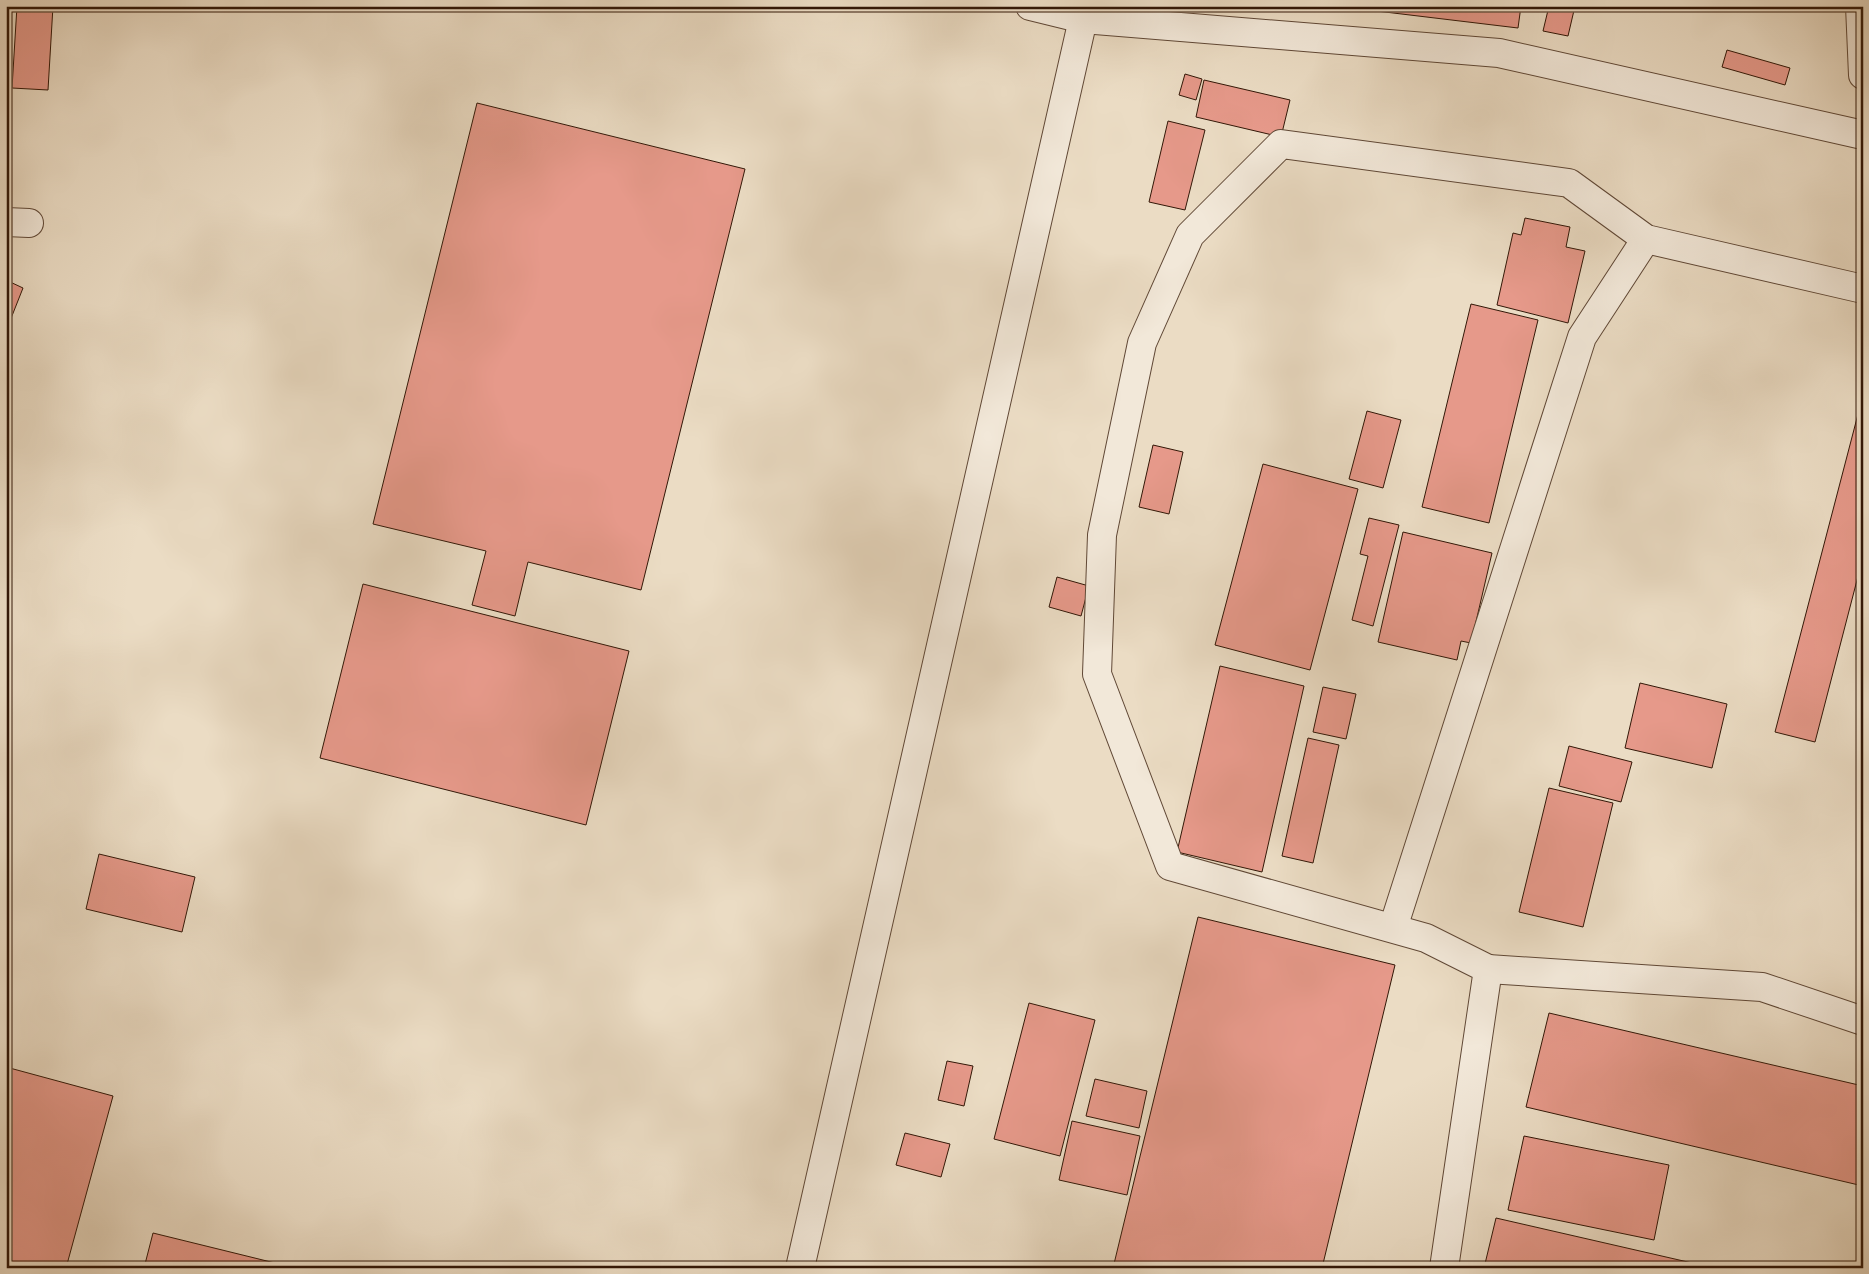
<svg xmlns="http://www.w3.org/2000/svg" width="1869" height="1274" viewBox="0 0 1869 1274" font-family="Alegreya,serif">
<rect width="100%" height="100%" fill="#ebdcc4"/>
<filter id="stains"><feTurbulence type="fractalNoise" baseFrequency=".004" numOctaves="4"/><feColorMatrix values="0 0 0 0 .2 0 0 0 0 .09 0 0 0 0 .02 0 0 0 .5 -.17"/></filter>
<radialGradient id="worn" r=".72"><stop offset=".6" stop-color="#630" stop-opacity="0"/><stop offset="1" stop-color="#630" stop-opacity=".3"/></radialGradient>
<g fill="#e6998a" stroke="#321707">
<polygon points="17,6 53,6 48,90 12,88"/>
<polygon points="550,6 566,6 566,10"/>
<polygon points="1360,6 1521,6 1518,28 1360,9"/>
<polygon points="1549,6 1575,6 1568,36 1543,31"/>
<polygon points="1727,50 1790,68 1785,85 1722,67"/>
<polygon points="1185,74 1202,79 1196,100 1179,95"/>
<polygon points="1204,80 1290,100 1281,137 1196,117"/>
<polygon points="477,103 745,169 641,590 528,562 515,616 472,605 486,551 373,524"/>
<polygon points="1168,121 1205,130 1185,210 1149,202"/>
<polygon points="1525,218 1570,227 1566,247 1585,251 1568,323 1497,305 1513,233 1521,235"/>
<polygon points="8,281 23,288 6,331 6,285"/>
<polygon points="1471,304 1538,320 1489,523 1422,507"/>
<polygon points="1863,395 1863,557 1815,742 1775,732"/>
<polygon points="1367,411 1401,420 1383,488 1349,479"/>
<polygon points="1153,445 1183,452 1169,514 1139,507"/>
<polygon points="1263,464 1358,489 1310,670 1215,645"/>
<polygon points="1369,518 1399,525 1373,626 1352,620 1368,556 1360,554"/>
<polygon points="1403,532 1492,553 1471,643 1461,641 1457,660 1378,642"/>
<polygon points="1057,577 1089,586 1081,616 1049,607"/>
<polygon points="363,584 629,651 586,825 320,758"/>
<polygon points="1220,666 1304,686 1262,872 1177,852"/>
<polygon points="1640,683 1727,704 1712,768 1625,748"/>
<polygon points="1323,687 1356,694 1346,739 1313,732"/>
<polygon points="1308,738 1339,745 1313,863 1282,856"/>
<polygon points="1569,746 1632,762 1621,802 1559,786"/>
<polygon points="1549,788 1613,803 1583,927 1519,912"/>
<polygon points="99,854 195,877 182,932 86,909"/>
<polygon points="1198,917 1395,965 1322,1268 1113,1268"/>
<polygon points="1029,1003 1095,1020 1060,1156 994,1139"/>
<polygon points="1549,1013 1863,1086 1863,1186 1526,1107"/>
<polygon points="947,1061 973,1066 964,1106 938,1100"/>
<polygon points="6,1067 113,1096 66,1268 6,1268"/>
<polygon points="1095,1079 1147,1091 1139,1128 1086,1116"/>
<polygon points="1072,1121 1140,1136 1127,1195 1059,1180"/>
<polygon points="905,1133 950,1144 941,1177 896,1165"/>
<polygon points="1524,1136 1669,1165 1654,1240 1508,1210"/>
<polygon points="1496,1218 1714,1268 1484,1268"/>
<polygon points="153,1233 279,1264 278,1268 144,1268"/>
</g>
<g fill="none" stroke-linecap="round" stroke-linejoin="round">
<defs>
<g id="minor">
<polyline points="1030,6 1083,19 1499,53 1863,135"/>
<polyline points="1860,6 1863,75"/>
<polyline points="6,222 29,223"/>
<polyline points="1393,928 1582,337 1646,239"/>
<polyline points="1488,969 1762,987 1863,1021"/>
<polyline points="800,1268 1083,19"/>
<polyline points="1444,1268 1488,969 1426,938 1170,866 1097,674 1102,535 1142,343 1190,235 1281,144 1569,183 1646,239 1863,289"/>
</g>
</defs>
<use href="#minor" stroke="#604836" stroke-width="30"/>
<use href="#minor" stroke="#f2e8d9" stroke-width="28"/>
</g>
<rect width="1869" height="1274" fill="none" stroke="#ebdcc4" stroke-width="25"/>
<rect x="8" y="8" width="1854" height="1259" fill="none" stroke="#321707" stroke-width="2.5"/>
<rect x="12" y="12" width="1844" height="1249" fill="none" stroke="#321707"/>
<rect width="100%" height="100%" filter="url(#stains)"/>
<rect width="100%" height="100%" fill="url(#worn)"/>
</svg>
